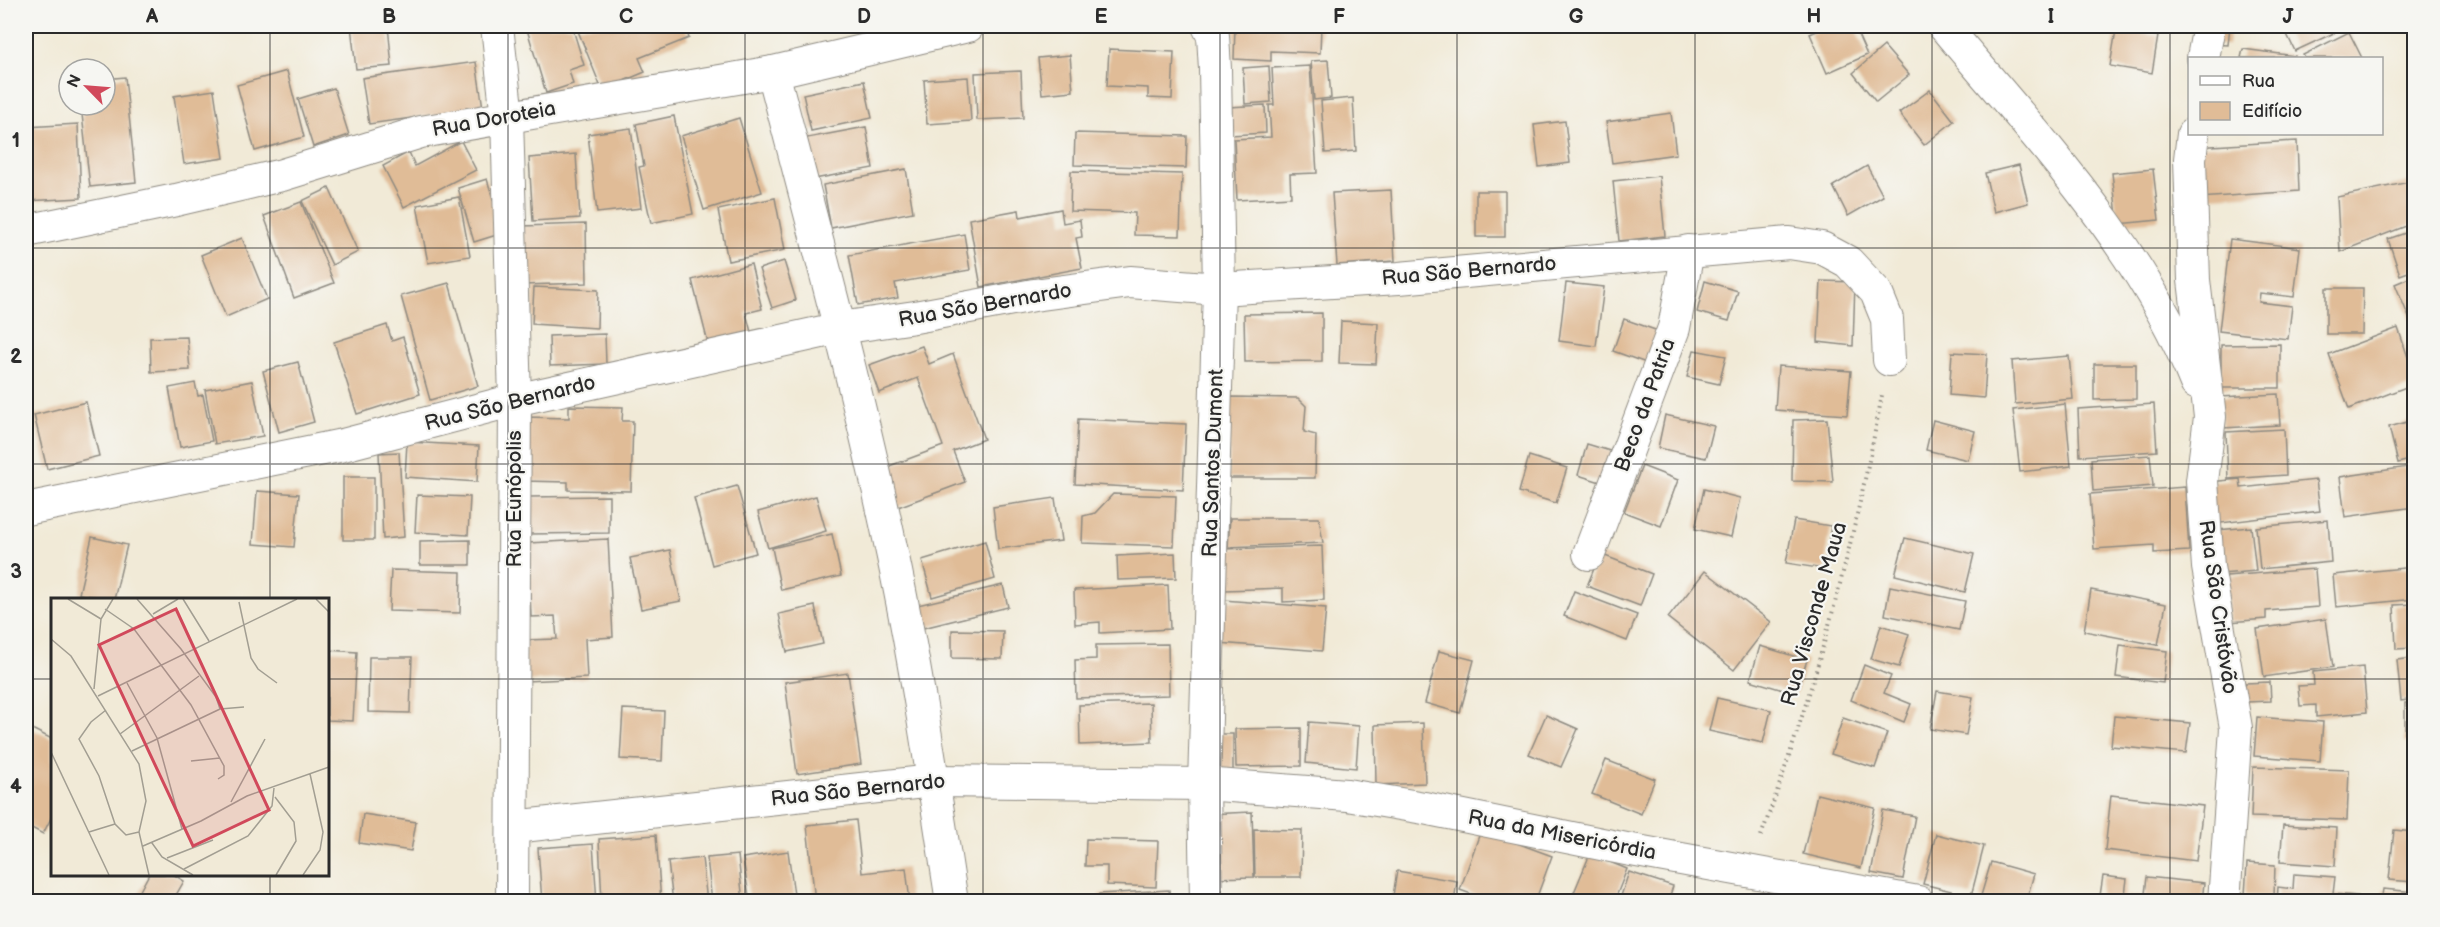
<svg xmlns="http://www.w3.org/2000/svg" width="2440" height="927" viewBox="0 0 2440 927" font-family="'Balsamiq Sans',sans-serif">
<rect width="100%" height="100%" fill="#f6f6f2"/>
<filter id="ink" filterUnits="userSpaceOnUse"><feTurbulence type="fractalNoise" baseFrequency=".0167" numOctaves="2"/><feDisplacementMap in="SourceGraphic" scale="12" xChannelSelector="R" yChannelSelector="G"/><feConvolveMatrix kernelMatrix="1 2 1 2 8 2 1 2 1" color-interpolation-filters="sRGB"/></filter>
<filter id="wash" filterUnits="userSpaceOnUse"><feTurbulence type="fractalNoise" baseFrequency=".008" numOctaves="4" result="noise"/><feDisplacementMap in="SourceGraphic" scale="24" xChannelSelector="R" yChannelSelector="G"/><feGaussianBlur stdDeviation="1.35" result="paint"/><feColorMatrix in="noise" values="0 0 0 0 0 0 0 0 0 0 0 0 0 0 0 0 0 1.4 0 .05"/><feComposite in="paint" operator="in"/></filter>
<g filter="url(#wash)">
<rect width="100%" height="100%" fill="#f1ead7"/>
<g id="blocks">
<g fill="#e0bc97">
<polygon points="351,26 388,26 392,66 356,69"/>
<polygon points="526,26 572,26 584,65 569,70 573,84 546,93"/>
<polygon points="576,26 685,26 689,38 639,58 645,72 602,90"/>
<polygon points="1235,26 1321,26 1320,53 1271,51 1271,61 1234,59"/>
<polygon points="1828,26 1854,26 1867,55 1827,73 1810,34"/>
<polygon points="2214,26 2230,26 2228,45 2213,44"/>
<polygon points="2283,26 2349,26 2295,51"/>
<polygon points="2116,30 2158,36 2152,73 2110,66"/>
<polygon points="2349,32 2362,58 2305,58 2303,55"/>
<polygon points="1884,46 1909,75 1876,102 1853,73"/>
<polygon points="1109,49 1174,52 1172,99 1148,98 1148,88 1107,86"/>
<polygon points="2243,49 2295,56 2294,58 2241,58"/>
<polygon points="1070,55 1073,91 1042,94 1038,58"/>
<polygon points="1328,60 1331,98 1314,100 1311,61"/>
<polygon points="476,62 483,108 369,124 362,78"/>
<polygon points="1269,66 1271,102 1245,104 1243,68"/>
<polygon points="1310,66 1317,173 1290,174 1291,197 1237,200 1234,139 1271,137 1269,105 1274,105 1272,68"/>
<polygon points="287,71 304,137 255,151 237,85"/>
<polygon points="1021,71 1023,118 977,120 975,73"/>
<polygon points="125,77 136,182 90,187 81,105 105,105 105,79"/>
<polygon points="968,77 971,121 927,124 924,80"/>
<polygon points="864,81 872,118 811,131 803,94"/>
<polygon points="334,88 349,135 313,147 298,99"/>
<polygon points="214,90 224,158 184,164 174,96"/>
<polygon points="1930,90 1954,121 1924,145 1899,113"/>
<polygon points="1353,98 1356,151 1325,153 1321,101"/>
<polygon points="1265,105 1266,133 1230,135 1228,107"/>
<polygon points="1671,113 1676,154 1612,163 1606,122"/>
<polygon points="674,116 693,214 651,223 639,167 644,166 636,124"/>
<polygon points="739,118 762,192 704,210 681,136"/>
<polygon points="1565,121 1570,163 1539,167 1534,125"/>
<polygon points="78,124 81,198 26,201 26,127"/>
<polygon points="866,127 873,168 814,179 807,138"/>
<polygon points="631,128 641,208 597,213 588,134"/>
<polygon points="1075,133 1187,136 1186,168 1074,165"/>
<polygon points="461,141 476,170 404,207 383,166 409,152 415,166"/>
<polygon points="2297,141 2299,191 2199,198 2195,147"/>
<polygon points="576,154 580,218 533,221 529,158"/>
<polygon points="2019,165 2028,203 1994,212 1985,173"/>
<polygon points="1867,166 1883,196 1848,216 1833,186"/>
<polygon points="906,169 913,212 831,228 823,185"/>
<polygon points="2153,169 2159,220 2118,224 2112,173"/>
<polygon points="1071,171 1182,174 1180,236 1134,235 1135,213 1070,211"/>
<polygon points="1659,176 1665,236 1619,241 1613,181"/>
<polygon points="487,179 503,233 474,242 458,188"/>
<polygon points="2409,182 2414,196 2414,223 2340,252 2337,197"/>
<polygon points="329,188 358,252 332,265 302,201"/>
<polygon points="1391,190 1395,261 1337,265 1332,193"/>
<rect x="1476" y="191" width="29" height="46"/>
<polygon points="459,197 470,256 428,263 417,205"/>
<polygon points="775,198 785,250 728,261 718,210"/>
<polygon points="301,202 334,283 294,298 264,216"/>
<polygon points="1061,209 1063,223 1080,220 1082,237 1076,238 1082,268 981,287 969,219 1019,210 1020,217"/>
<polygon points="586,224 587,283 523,285 522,226"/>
<polygon points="2414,230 2414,270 2400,275 2388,239"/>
<polygon points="964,234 970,270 895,283 898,298 858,305 849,255"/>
<polygon points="242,238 267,299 226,317 201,255"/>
<polygon points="2230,239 2300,248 2294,297 2260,293 2259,302 2292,306 2288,339 2219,331"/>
<polygon points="784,261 796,300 772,308 759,269"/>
<polygon points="751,264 762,309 746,313 751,332 708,343 692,280"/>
<polygon points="2414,276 2414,318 2410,320 2395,284"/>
<polygon points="1705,281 1738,291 1729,321 1697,312"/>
<polygon points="1821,281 1855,282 1853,346 1818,342"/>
<polygon points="449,283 478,386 430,400 401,296"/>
<polygon points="1566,283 1604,287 1596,346 1559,341"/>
<polygon points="534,287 598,290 597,328 532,324"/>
<polygon points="2326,288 2363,288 2362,334 2326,334"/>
<polygon points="1322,313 1322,361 1245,362 1244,314"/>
<polygon points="1624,319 1661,332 1649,364 1613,351"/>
<polygon points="1341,321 1378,323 1376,364 1339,363"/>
<polygon points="387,325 392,341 403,337 420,394 357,414 334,342"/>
<polygon points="2398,328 2414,375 2414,384 2349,409 2329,354"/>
<polygon points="605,334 606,364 550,366 549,336"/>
<polygon points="187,337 190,370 151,372 150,338"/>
<polygon points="2280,344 2280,388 2221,388 2221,345"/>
<polygon points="922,346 929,364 953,354 984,439 953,451 965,482 898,507 884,468 943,446 918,378 879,393 869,365"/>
<polygon points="1694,350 1726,356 1719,384 1687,377"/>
<polygon points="1952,352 1987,354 1984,398 1949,395"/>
<polygon points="2069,356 2073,399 2015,404 2012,361"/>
<polygon points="298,362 314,422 279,432 263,371"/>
<polygon points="2094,364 2136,364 2136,399 2094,400"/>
<polygon points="1778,366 1851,371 1847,415 1775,410"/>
<polygon points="252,381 263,436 215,444 205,390"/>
<polygon points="195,383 198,396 203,395 212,441 180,447 169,388"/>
<polygon points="2278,394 2280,425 2222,428 2220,397"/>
<polygon points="1230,397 1298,398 1306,406 1304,432 1316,435 1315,478 1229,478"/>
<polygon points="86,402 99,456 47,469 34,415"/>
<polygon points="2065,404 2071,466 2020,472 2013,410"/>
<polygon points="2154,404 2157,451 2080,456 2078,409"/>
<polygon points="569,406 623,407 622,421 633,421 631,491 568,490 568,482 523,481 524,417 569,418"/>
<polygon points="1665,415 1714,426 1706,458 1658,448"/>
<polygon points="1078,419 1186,424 1183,490 1075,484"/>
<polygon points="1827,419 1833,482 1792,481 1793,420"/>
<polygon points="1933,420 1975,431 1968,460 1926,450"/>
<polygon points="2414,420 2414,459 2398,463 2389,427"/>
<polygon points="2284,429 2286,475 2228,479 2226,432"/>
<polygon points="407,442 479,446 477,482 405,477"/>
<polygon points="1587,444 1620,454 1610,485 1578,475"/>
<polygon points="399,452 404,537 383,539 379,453"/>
<polygon points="2150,455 2153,486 2093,491 2091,459"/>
<polygon points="1529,456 1567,468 1556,503 1519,492"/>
<polygon points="1642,466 1678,480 1661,526 1624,512"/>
<polygon points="2414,466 2414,507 2345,517 2340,477"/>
<rect x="343" y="477" width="31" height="63"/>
<polygon points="2240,479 2241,488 2316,480 2320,511 2213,524 2209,482"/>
<polygon points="737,486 756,553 712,565 694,498"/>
<polygon points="2185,487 2189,551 2154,553 2154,545 2094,549 2090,494"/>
<polygon points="1704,489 1740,498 1731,537 1695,529"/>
<polygon points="257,491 299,494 294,547 253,544"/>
<polygon points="1113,494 1176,496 1174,546 1082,543 1083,516 1095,513"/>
<polygon points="417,495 470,497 468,535 415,532"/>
<polygon points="609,496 609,533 529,534 529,497"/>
<polygon points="816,496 826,531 768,548 758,512"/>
<polygon points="1055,498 1061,541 998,549 993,507"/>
<polygon points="1230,518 1319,518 1323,543 1228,547"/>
<polygon points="1794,520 1831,526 1824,569 1786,563"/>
<polygon points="2328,520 2331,562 2260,569 2256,527"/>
<polygon points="2251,527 2256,571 2221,574 2217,530"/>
<polygon points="832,534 841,576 781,590 772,548"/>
<polygon points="92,537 127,545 114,600 79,594"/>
<polygon points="1905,538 1974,554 1965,592 1895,575"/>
<polygon points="608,539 613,637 585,639 587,678 526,681 525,640 557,639 555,616 531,617 528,543"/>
<polygon points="470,540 470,565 420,565 420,541"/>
<polygon points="985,541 995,579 932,597 922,560"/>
<polygon points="1322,546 1324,600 1283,602 1283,588 1224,590 1223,549"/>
<polygon points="670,550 681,601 641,609 630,558"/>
<polygon points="1175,553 1176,578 1118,580 1117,556"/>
<polygon points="1600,554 1652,574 1640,606 1587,586"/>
<polygon points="2414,567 2414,599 2336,607 2333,575"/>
<polygon points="2315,569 2318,607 2266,611 2266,619 2229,622 2226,576"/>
<polygon points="391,570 461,572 460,613 389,611"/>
<polygon points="1705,571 1771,622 1734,670 1668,618"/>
<polygon points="1003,585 1008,607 915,630 909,607"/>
<polygon points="1168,585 1170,629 1100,633 1100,622 1075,624 1074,590"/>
<polygon points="1890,586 1965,601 1959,630 1885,615"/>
<polygon points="2091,590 2166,604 2158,645 2084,631"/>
<polygon points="1574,591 1637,615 1627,641 1564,616"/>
<polygon points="1223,600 1326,608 1322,651 1219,643"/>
<polygon points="2414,604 2414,648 2396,649 2394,605"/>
<polygon points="815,606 823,644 787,652 779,614"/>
<polygon points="2326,619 2333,667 2264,677 2257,629"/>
<polygon points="1881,625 1909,634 1899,667 1871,659"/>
<polygon points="952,630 1003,631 1002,659 952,658"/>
<polygon points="1168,644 1169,695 1076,698 1075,660 1096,659 1096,645"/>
<polygon points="2120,645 2167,651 2163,683 2116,677"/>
<polygon points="1760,646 1807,660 1796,694 1750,680"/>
<polygon points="327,650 357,652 353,721 327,720"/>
<polygon points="1439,651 1474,660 1460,713 1425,703"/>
<polygon points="369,657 412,657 410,713 368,712"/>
<polygon points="2414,658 2414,699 2401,701 2397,660"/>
<polygon points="1864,665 1891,676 1884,693 1911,704 1904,722 1851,700"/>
<polygon points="2363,667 2367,712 2316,717 2316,705 2300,706 2298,686 2314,685 2313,672"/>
<polygon points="848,673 861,764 797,774 785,682"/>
<polygon points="2270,682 2271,701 2246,702 2245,683"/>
<polygon points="1937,691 1973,697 1966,735 1930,729"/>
<polygon points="1717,698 1771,710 1763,743 1709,731"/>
<polygon points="1151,703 1152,742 1080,745 1079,705"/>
<rect x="2405" y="703" width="9" height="40"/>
<polygon points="623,709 664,711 662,761 620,759"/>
<polygon points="1546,715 1578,729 1561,767 1529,754"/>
<polygon points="2114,716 2190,723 2186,753 2111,746"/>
<polygon points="2257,717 2323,722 2320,761 2254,756"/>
<polygon points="1843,718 1887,733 1875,768 1831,754"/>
<polygon points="1309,722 1359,726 1356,768 1306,763"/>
<polygon points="1423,723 1425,783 1376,785 1375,725"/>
<polygon points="26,726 52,739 52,816 43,834 26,825"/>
<polygon points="1301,728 1301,766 1236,767 1235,729"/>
<rect x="1210" y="734" width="23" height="39"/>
<polygon points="1606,760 1655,779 1641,814 1592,794"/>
<polygon points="2253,767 2349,770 2347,820 2251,817"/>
<polygon points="1817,794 1875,808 1861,868 1803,854"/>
<polygon points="2111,795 2203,806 2196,861 2105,850"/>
<polygon points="1883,810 1915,816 1903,879 1871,873"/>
<polygon points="1252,812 1254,877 1209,878 1207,814"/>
<polygon points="363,814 416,822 411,851 359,843"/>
<polygon points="856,820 862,873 906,868 910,902 815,902 807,825"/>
<polygon points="2283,825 2337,828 2335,866 2280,862"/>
<polygon points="1254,829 1302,830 1301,877 1255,877"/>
<polygon points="1481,830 1552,856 1535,902 1493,902 1460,890"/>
<polygon points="2394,830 2414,832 2414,882 2389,880"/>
<polygon points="1936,834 1984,846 1971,896 1923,884"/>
<polygon points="656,835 661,902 602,902 599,839"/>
<polygon points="1086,839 1158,841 1156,887 1107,885 1107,866 1085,866"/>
<polygon points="593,844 597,902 542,902 538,848"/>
<polygon points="788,851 795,902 750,902 743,858"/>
<polygon points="1590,854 1627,869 1614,902 1570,902"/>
<polygon points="738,855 743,902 712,902 707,858"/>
<polygon points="702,858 707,902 673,902 668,862"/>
<polygon points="1991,862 2034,874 2026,902 1980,899"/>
<polygon points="2247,863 2275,865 2274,897 2245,895"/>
<polygon points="1397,871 1457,881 1454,902 1392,902"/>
<polygon points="1629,872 1673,886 1668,902 1619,902"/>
<polygon points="149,874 173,874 184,881 172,902 134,902"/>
<polygon points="2294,874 2335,877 2333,894 2358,896 2357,902 2277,902 2278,887 2293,889"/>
<polygon points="2103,876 2127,879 2124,902 2099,902"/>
<polygon points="2147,877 2204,883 2202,902 2144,902"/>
<polygon points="2383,889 2414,892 2414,902 2381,902"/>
<polygon points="1169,890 1170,902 1099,902 1099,894"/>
<polygon points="2128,896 2142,897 2142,902 2127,902"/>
<polygon points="401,897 430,900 430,902 401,902"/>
</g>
</g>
</g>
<g filter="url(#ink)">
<use href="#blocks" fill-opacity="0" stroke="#8e8a81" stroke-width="1.5"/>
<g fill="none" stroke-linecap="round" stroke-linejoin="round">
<defs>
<g id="minor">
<polyline points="497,26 507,117 515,400 512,902"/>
<path d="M1944,26C2036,136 2143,248 2196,383"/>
<polyline points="2203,58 2209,26"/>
<path d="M773,72C815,233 859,394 893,557C917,671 934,786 952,902"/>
<polyline points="2193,134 2190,159 2194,280 2210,417 2202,481 2208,567 2236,728 2224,902"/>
<polyline points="26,231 176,200 282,175 421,132 773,72 968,26"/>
<polyline points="26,509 343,445 515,400 840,328 915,317 1034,295 1130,282 1219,289 1399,278 1789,243 1822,248 1848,262 1876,292 1887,319 1889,360"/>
<polyline points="1589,554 1674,328 1688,251"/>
<polyline points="513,827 933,781 1204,784 1347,795 1424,808 1626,849 1918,902"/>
<polyline points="1206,902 1204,784 1219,289 1215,69 1213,36 1208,26"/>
</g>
</defs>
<use href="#minor" stroke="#8e8a81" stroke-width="34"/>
<path stroke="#8e8a81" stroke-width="4" stroke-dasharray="1.5 4.5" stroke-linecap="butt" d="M1761,836C1814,693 1854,545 1882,395"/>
<use href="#minor" stroke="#fff" stroke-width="32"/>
</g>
</g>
<path fill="none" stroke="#2b2b2b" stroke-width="1.5" stroke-opacity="0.55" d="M270,26V600M508,26V902M745,26V902M983,26V902M1220,26V902M1457,26V902M1695,26V902M1932,26V902M2170,26V902M26,248H2414M26,464H2414M26,679H52M327,679H2414M270,874V902"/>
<g text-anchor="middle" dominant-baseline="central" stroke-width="4.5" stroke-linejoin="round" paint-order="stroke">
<g font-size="21" fill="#2b2b2b" stroke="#f6f6f2">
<text transform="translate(494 119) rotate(-10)">Rua Doroteia</text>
<text transform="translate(1469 271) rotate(-5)">Rua São Bernardo</text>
<text transform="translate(985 305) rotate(-10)">Rua São Bernardo</text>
<text transform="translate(510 403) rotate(-14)">Rua São Bernardo</text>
<text transform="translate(1645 405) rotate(-70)">Beco da Patria</text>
<text transform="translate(1213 463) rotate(-88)">Rua Santos Dumont</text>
<text transform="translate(514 499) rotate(-90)">Rua Eunópolis</text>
<text transform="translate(2218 607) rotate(82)">Rua São Cristóvão</text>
<text transform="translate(1814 614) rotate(-74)">Rua Visconde Maua</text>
<text transform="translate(858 790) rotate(-6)">Rua São Bernardo</text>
<text transform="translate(1562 835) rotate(11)">Rua da Misericórdia</text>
</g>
</g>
<g transform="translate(51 598)">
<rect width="278" height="278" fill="#f1ead7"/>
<path fill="none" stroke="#a29e92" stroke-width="1.5" d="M17,1L50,21M132,1L158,43M265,1L278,14M188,4L200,60L207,71L226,85M54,11L83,31L140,107L173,168V177L167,181M102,16L127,1M0,41L20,58L88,166L95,203L88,234L98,277M76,85L106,140L131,231M43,91L50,21L62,1M47,98L246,1M169,111L193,109M55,112L40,124L28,141L48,178L64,226L75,237L88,234M69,136L148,78M81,153L169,111L165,99L130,51L86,1M0,154L58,277M140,163L169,160M224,199L243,224L245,243L225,277M180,204L214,141M38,234L64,226M101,245L111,259L142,277M92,248L150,223L196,198L278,169M116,260L162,242M133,271L197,238L221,208L223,190M252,277L269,252L272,234L259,176"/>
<path fill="#d1495b" fill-opacity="0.15" stroke="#d1495b" stroke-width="3" d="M125,11L218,212L142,248L48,47Z"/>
<rect width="278" height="278" fill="none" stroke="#2b2b2b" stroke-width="3"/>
</g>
<rect width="2440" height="927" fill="none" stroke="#f6f6f2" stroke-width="66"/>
<rect x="2188" y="57" width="195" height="78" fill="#f6f6f2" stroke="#a5a5a2" stroke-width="1.5"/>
<rect x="2200" y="76" width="30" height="9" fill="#ffffff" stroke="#a5a5a2" stroke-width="1.5"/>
<text x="2242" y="87" font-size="18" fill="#2b2b2b">Rua</text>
<rect x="2200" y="102" width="30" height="18" fill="#e0bc97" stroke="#a5a5a2" stroke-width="1.5"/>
<text x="2242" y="117" font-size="18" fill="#2b2b2b">Edifício</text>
<g transform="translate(87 87) rotate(295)"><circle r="28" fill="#f6f6f2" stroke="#a5a5a2" stroke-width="1.5"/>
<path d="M0-4.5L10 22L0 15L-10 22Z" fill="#d1495b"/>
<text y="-9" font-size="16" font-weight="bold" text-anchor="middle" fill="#2b2b2b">N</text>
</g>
<rect x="33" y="33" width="2374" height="861" fill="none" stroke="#2b2b2b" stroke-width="2"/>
<g font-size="20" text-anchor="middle" font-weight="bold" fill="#2b2b2b">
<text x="152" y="23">A</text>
<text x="389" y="23">B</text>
<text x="626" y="23">C</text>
<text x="864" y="23">D</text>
<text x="1101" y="23">E</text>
<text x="1339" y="23">F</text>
<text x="1576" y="23">G</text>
<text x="1814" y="23">H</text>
<text x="2051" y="23">I</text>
<text x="2288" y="23">J</text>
<text x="16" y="147">1</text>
<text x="16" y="363">2</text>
<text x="16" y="578">3</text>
<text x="16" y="793">4</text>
</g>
</svg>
